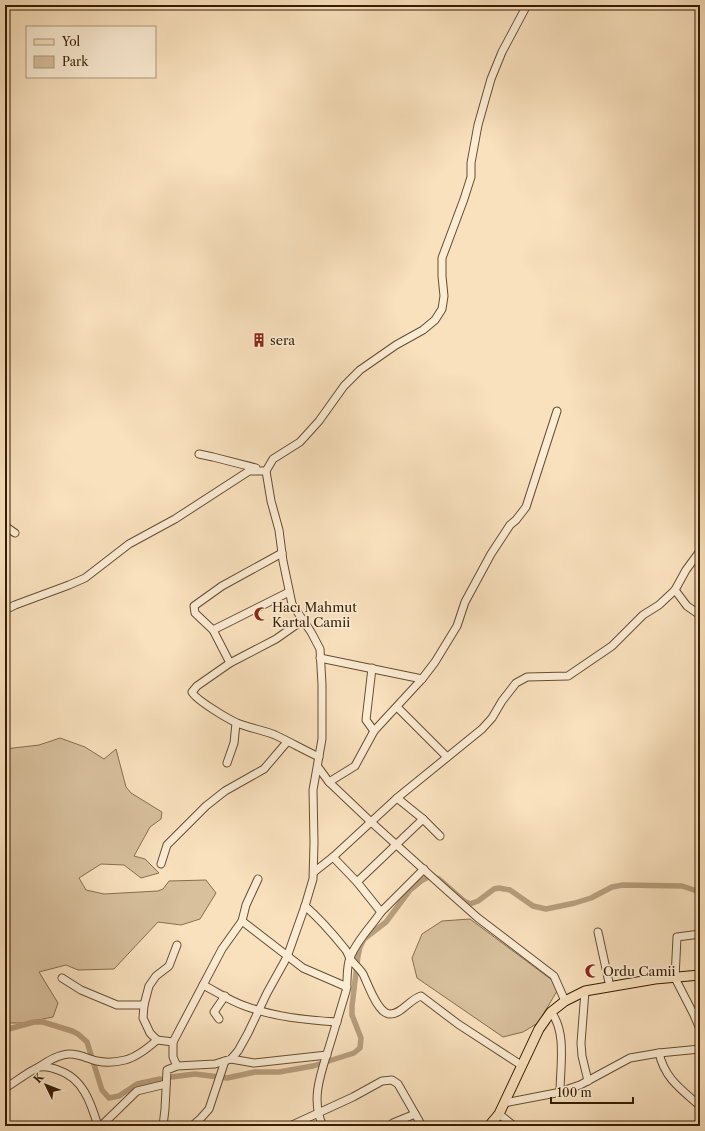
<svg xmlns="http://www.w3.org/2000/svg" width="705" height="1131" viewBox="0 0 705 1131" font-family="'Libre Caslon Text',serif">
<rect width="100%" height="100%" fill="#f9e1bd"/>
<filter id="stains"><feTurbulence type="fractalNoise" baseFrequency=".005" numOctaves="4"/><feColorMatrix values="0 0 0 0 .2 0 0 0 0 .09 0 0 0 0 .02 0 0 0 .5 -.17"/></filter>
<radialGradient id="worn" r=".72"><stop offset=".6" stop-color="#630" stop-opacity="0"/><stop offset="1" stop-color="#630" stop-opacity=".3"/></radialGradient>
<g fill="#d8c09d" stroke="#876e4e">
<polygon points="60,738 85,747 104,759 116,749 126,787 131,793 162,812 161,819 150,827 134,856 145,859 159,873 141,878 124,865 101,864 79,878 86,890 104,894 158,891 163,889 169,881 206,880 216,893 200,919 181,925 158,922 114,969 78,970 66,965 39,972 58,1003 53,1017 23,1023 10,1023 5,1017 5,749 39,745"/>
<polygon points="470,919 560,986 538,1023 523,1032 503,1037 417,978 412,958 422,934 442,921"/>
</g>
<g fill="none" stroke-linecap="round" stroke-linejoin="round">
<g stroke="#b79e7d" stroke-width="5.5">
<polyline points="5,1030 34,1022 43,1022 72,1031 78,1034 87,1042 102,1090 109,1098 119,1096 137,1084 160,1079"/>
<polyline points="171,1077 195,1074 227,1078 255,1072 279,1072 313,1066 354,1053 360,1048 361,1038 352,1015 352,1006 358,956 360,947 364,939 386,922 410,890 421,881 428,877 432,876 439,879 464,901 470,904 478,901 494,889 499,888 510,890 533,906 546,909 575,903 591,898 612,887 623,885 682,886 700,892"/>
</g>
<defs>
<g id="minor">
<polyline points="199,454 213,457 256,468"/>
<polyline points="5,526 15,533"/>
<polyline points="675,590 687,606 700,615"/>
<polyline points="5,610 15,605 69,585 85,578 129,544 175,519 249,471 266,471"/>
<path d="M303,620L276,639L230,663L197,686L192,692C196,700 228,719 237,723C249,728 263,730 275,735C290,742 304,750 319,757"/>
<polyline points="213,630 289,592"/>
<polyline points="320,658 422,679"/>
<polyline points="230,663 213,630 195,613 194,606 222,586 282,553"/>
<polyline points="372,668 366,720 374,731"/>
<polyline points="397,707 447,757"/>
<polyline points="227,763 234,743 236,723"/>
<polyline points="318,767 329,782 370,821 442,886 478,918 554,976 565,1001"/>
<polyline points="329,782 355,766 374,731 422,679 435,662 457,626 465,602 491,554 510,525 516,520 526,507 557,411"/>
<polyline points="397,798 423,819 440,836"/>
<polyline points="161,864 167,845 206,806 225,791 264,769 287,742"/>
<polyline points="314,872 333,857 397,798 482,729 492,718 502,701 516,683 527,677 568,676 612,646 643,615 659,605 675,590 686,570 700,551"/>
<polyline points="357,882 423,819"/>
<path d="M305,906C320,919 333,934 345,949C348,952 348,956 351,960C355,965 360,969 363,974C368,984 377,1012 389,1014C401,1015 410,999 421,996L458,1024L521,1065"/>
<polyline points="381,912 424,869"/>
<polyline points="242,921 246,905 258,879"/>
<polyline points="598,932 610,987"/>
<polyline points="700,934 677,937 675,978 694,1015 700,1029"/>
<polyline points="62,978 81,990 117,1005 144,1005"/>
<path d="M203,985C217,992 230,1001 245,1006C275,1017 305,1020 337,1022"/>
<polyline points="585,991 581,1043 582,1056 588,1081"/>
<path d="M551,1012C567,1032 560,1068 560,1092"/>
<polyline points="219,1019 214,1012 225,996"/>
<polyline points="157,1040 150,1033 143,1018 144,1005 149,986 156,976 169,966 177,945"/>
<path d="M659,1053C665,1079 681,1089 700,1106"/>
<polyline points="231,1059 254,1063 327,1055"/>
<polyline points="177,1066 173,1057 173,1042 222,949 242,921 303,968 347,987"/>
<path d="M39,1067C48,1061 59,1054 70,1054C80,1054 88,1059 97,1061C106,1063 117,1062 125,1060C137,1057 148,1048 157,1040L173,1042"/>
<path d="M5,1088C13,1084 33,1068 40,1067C45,1066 53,1068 58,1070C83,1078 91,1103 98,1126"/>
<polyline points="504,1103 556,1093 580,1085 630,1058 659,1053 700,1049"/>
<polyline points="499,1114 514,1126"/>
<polyline points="101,1126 137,1091 166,1084"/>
<polyline points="163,1126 165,1109 167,1070 177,1066 215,1064 231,1059 238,1051 248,1033 267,993 287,957 305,906 313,879 314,843 313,790 322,739 322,685 320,649 311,632 292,604 283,561 279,530 271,501 266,471 273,459 300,442 319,421 344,386 360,370 396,345 423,330 435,320 442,309 444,296 442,276 442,258 464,199 471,177 471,163 478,125 491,79 502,52 527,5"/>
<polyline points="192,1126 201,1118 209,1109 225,1061"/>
<polyline points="290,1126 353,1097 382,1081 392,1080 398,1084 422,1126"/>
<path d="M323,1126C309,1098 323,1068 331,1041C336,1024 341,1008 346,991C348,980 346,968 350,958C356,941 371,927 381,912L357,882L333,857"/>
<polyline points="390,1126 393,1123 415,1114"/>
</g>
<polyline id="major" points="489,1126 499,1114 539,1029 551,1012 565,1001 585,991 655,979 700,975"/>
</defs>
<use href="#minor" stroke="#674d2f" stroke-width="9"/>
<use href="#major" stroke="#361c00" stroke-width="11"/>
<use href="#minor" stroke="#fbecd4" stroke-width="7"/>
<use href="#major" stroke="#f9e1bd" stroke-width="9"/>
</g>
<defs>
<symbol id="building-bare" viewBox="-9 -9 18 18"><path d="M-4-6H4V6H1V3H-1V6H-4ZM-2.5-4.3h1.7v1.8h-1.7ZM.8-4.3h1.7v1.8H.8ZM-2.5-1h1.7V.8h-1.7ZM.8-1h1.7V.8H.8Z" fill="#8f2418" stroke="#fbecd4" stroke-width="2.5" paint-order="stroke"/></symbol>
<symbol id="mosque-bare" viewBox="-9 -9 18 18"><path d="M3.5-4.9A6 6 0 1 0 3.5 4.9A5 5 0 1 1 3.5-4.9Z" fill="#8f2418" stroke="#fbecd4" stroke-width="2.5" paint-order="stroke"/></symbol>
</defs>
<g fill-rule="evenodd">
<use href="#building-bare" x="249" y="330" width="20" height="20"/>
<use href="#mosque-bare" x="251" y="604" width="20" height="20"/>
<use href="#mosque-bare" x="582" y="961" width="20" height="20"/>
</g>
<g text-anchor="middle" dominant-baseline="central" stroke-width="3.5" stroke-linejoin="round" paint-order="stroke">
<g font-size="13" fill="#361c00" stroke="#fbecd4" text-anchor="start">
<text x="270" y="340">sera</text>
<text x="272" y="607">Hacı Mahmut<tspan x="272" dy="15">Kartal Camii</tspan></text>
<text x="603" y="971">Ordu Camii</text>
</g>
</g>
<rect width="705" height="1131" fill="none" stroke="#f9e1bd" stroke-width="20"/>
<rect x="6" y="6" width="693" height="1119" fill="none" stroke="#361c00" stroke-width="2"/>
<rect x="10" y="10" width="685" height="1111" fill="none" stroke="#361c00"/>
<rect x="26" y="26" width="130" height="52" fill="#fbecd4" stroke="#ac997f"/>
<rect x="34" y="39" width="20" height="6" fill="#f9e1bd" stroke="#ac997f"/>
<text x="62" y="46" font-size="12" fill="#361c00">Yol</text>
<rect x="34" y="56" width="20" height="12" fill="#d8c09d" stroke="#ac997f"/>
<text x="62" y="66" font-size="12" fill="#361c00">Park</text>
<g transform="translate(46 1085) rotate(313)" stroke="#fbecd4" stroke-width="3" paint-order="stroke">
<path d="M0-3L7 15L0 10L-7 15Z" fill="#361c00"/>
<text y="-6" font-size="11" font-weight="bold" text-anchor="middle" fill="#361c00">K</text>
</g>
<path d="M551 1097v6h82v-6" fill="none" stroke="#361c00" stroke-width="2"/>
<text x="557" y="1097" font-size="12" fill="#361c00" stroke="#fbecd4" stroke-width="3" paint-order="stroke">100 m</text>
<rect width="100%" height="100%" filter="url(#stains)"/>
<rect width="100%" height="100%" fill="url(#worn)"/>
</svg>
